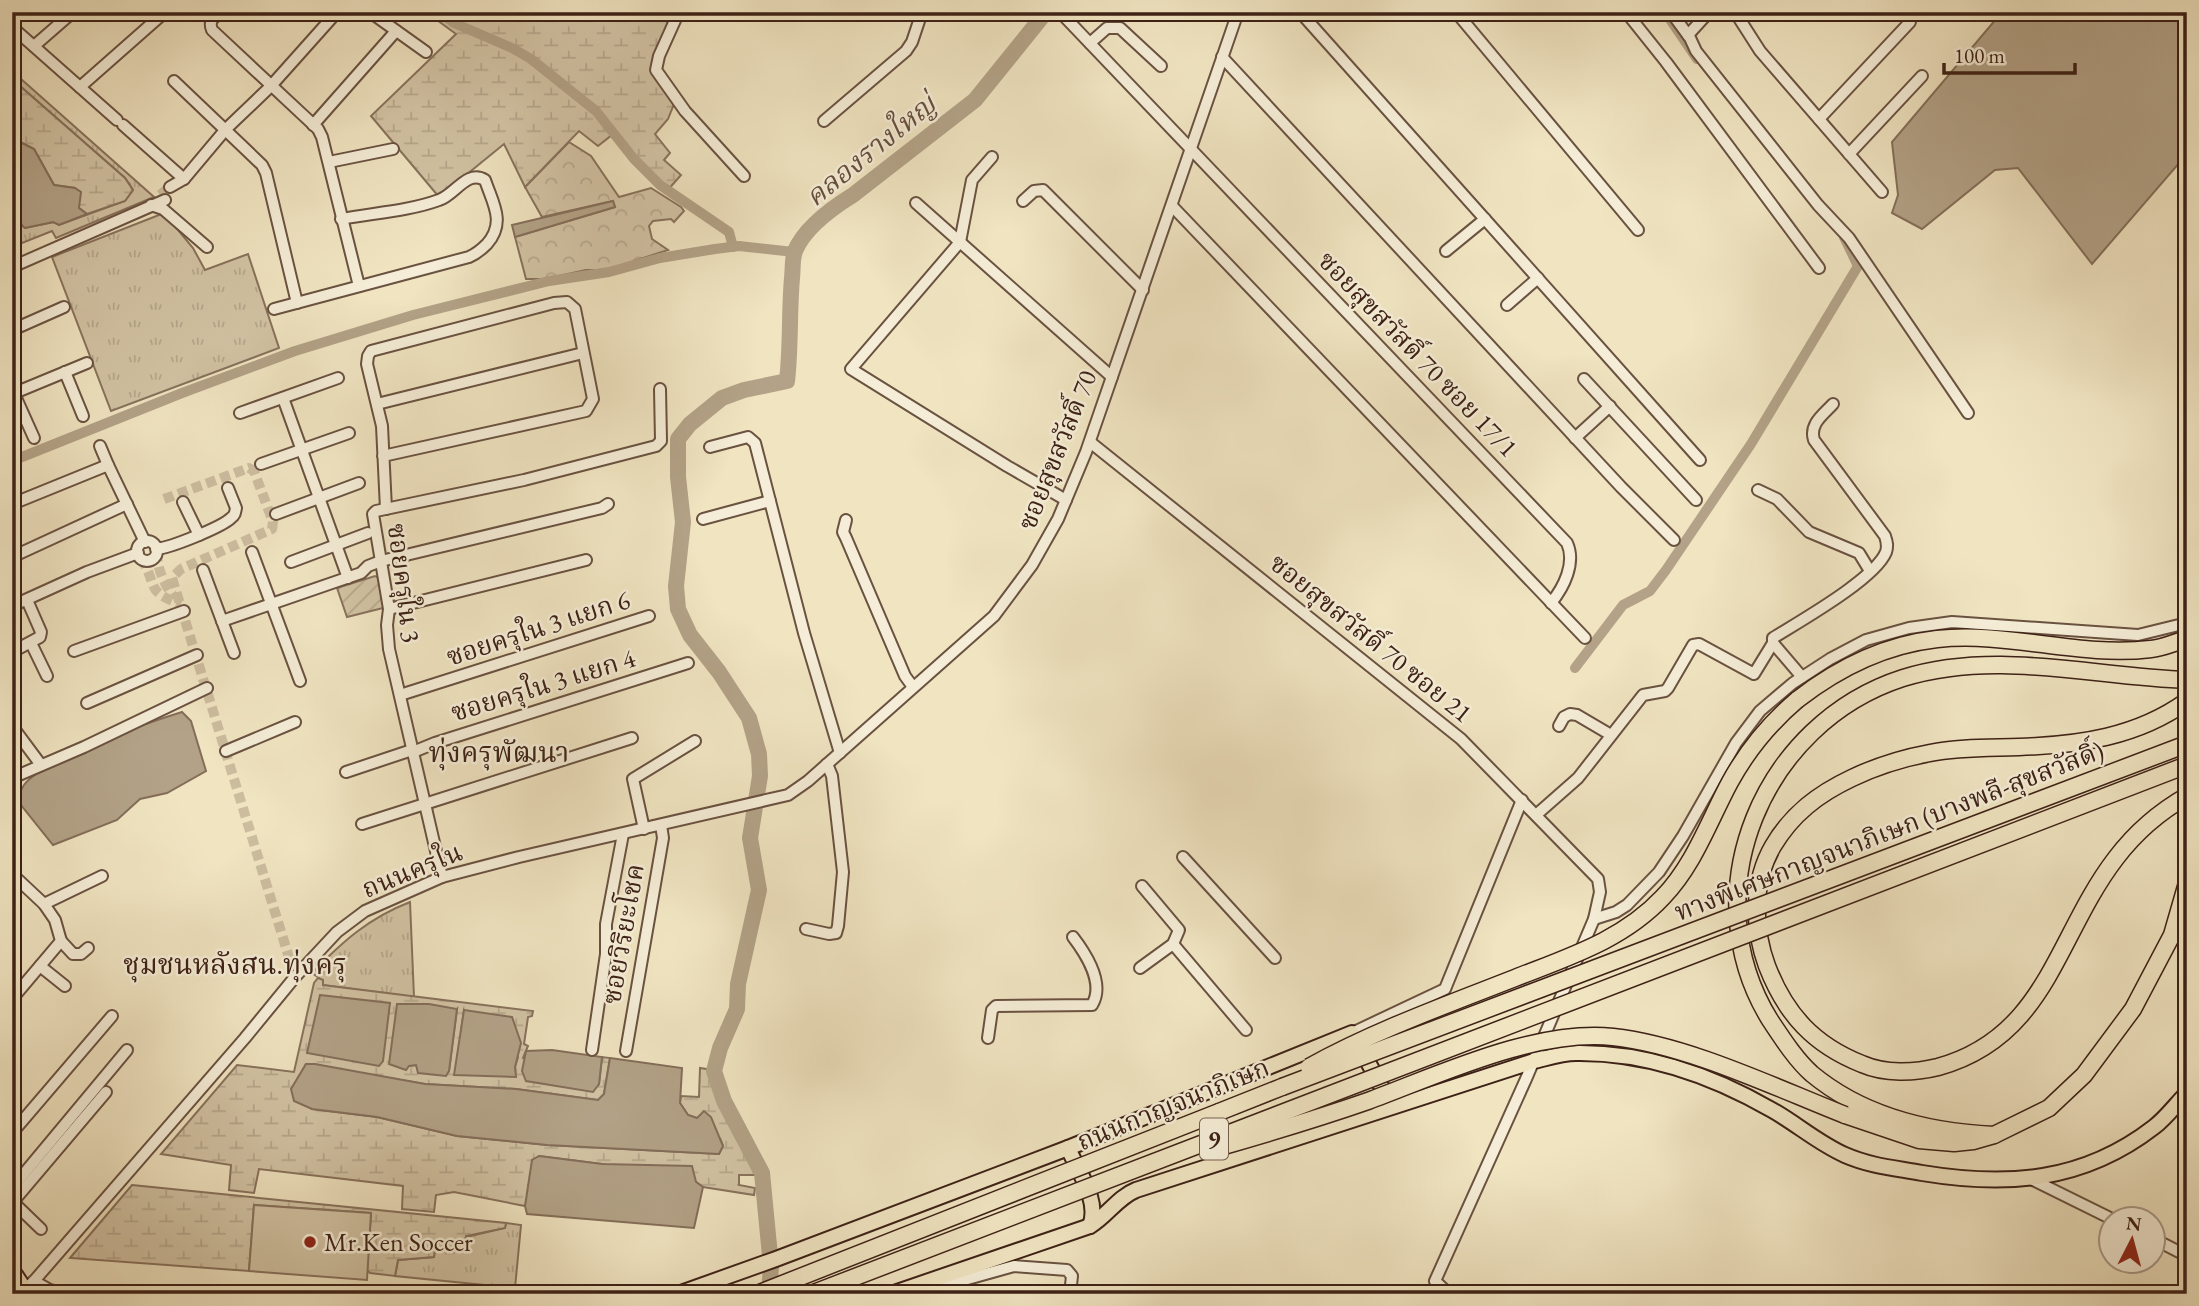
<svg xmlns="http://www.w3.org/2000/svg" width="2199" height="1306" viewBox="0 0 2199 1306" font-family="'EB Garamond','Noto Serif Thai',serif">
<defs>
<pattern id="grass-tufts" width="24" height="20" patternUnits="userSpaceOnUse" patternTransform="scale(1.75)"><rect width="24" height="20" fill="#d2c3a4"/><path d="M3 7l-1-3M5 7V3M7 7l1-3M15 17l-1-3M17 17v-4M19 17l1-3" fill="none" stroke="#b5a78c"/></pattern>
<pattern id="forest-crowns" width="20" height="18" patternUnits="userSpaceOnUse" patternTransform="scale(1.75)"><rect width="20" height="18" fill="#d2c3a4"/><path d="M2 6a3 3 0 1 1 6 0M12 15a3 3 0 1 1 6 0" fill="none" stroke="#b5a78c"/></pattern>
<pattern id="wetland-marsh" width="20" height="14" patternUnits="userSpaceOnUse" patternTransform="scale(1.75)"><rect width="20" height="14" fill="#d2c3a4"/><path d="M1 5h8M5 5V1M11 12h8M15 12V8" fill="none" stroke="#b5a78c"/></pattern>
<pattern id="garden-furrows" width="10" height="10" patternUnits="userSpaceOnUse" patternTransform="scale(1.75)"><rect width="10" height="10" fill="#d2c3a4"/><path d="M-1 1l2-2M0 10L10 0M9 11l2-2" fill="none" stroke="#b5a78c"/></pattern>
</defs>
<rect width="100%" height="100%" fill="#f0e4c1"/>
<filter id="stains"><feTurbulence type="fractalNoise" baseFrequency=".00286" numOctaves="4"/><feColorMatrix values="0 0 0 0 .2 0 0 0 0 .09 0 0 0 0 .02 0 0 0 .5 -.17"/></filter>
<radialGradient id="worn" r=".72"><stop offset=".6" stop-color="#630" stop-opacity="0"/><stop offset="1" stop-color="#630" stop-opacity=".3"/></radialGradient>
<g fill="url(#grass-tufts)" stroke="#88725d" stroke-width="2">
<polygon points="12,71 154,197 56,238 52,231 17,245 12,233 12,208 19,223 25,228 54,222 59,225 125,201 133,190 125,178 12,79"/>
<polygon points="164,213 193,248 205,270 248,254 279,348 111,411 52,257"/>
<path d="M410,902L414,997L322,985V980L312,973C343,941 369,918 410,902Z"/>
<polygon points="506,1223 521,1225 515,1288 395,1276 398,1260 434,1257 435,1243 465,1241 466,1237 505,1228"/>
</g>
<polygon fill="url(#forest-crowns)" stroke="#88725d" stroke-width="2" points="569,142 591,156 619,197 651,188 681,207 684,211 674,222 671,219 653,221 649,226 652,239 668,250 606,270 586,270 545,279 526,279 515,237 615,207 613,201 542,217 525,187"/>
<g fill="url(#wetland-marsh)" stroke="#88725d" stroke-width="2" fill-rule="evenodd">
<polygon points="426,12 652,12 664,17 668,24 656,55 674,104 668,119 655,134 670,153 664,160 681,175 666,192 650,179 612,135 598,146 579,131 525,187 504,144 439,197 371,116 456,34"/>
<polygon points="12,79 125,178 133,190 125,201 87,214 79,208 75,188 54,185 34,149 12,138"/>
<path d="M318,978L323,980V985L533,1011L532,1016L528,1017L524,1044L528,1046L523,1058L599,1084L602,1057L610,1058L604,1094L598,1100L516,1089L425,1084L306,1064L292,1089L312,1109L377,1117L457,1136L547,1145L719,1154L723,1146C719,1131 702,1119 688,1115L680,1103L681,1096L699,1097L700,1068L712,1070L755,1175H739V1185L755,1188L754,1195L703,1187L696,1182L602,1164L539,1156L525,1206L454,1192L436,1195L434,1212L402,1209L403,1186L259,1169L254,1193L229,1190L231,1165L161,1154L237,1065L294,1072L314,983ZM457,1009L449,1071L446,1075L416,1065L409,1066ZM464,1010L518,1057L515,1067L461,1031Z"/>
<polygon points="132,1185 506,1223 505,1228 466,1236 465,1241 436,1243 434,1257 398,1260 395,1276 370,1273 367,1270 371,1213 254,1205 249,1271 70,1258"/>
</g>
<polygon fill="url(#garden-furrows)" stroke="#88725d" stroke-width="2" points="375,576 382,580 387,607 347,617 337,588"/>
<polygon fill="#d2c3a4" stroke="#88725d" stroke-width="2" points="254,1205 371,1213 367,1280 249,1271"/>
<g fill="#b3a287" stroke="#846e5a" stroke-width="2">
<polygon points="2002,12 2187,12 2187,154 2092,264 2018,168 1995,170 1922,229 1892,213 1898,195 1892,142"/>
<path d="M12,138L34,149L54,185L75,188L81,192L79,208L87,214L59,225L53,222L25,228C5,212 12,162 12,138Z"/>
<polygon points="613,201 615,207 515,237 512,225"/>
<path d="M182,712L191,721L206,771L167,793L140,799L117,820L53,845L17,800C19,796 21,789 24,785C42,760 149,722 182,712Z"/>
<polygon points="320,995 390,1003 383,1061 379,1066 307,1053"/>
<polygon points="397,1004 429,1004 457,1009 449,1071 446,1076 418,1073 416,1065 409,1066 406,1070 389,1064"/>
<polygon points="464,1010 512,1017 521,1043 515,1067 516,1077 454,1075"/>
<polygon points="552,1050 602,1057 599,1084 593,1092 526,1081 522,1071 526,1051"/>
<polygon points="610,1058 682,1068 680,1103 688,1115 697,1118 704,1111 711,1117 723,1146 719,1154 547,1145 457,1136 377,1117 312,1109 294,1101 291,1089 306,1064 315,1064 425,1084 516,1089 598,1100 604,1094"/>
<polygon points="539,1156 602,1164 692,1166 696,1182 703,1187 694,1228 527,1214 525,1206 532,1160"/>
</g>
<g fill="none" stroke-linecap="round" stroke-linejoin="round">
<g stroke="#b3a287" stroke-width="10">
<polyline points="440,12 454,23 512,48 531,59 596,111 634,159 660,185 729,232 733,247"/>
<polyline points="1665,12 1697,59"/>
<polyline points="12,461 182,393 295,351 413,315 549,281 609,272 660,258 715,249 739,246 794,252"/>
<polyline points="1575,668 1623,605 1650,591 1666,570 1751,444 1858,266 1844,237"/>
</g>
<path stroke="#b3a287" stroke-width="16" d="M769,1294L771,1266L762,1173L724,1101L714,1071L720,1048L737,1009L738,984L759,890L750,838L760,776L759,754L749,718L719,672L690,635L678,609L676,586L683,522L678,477V439L690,424L722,398L744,390L787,381C791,346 789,312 792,278C793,270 792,258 795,251C805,227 832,208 853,195L975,100L1046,12"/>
<g stroke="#ccbd9f" stroke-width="10" stroke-dasharray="10 5" stroke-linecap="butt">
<polyline points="160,195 170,187"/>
<polyline points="164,499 249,468 254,471 273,522 272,529 181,569 172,578 295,977"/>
<path d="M157,552C157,569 164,584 174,597"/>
<path d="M141,558C159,587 144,591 181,604"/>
</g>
<defs>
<g id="minor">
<path d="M222,12C214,17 208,20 212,30L318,129L322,137L359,286"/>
<polyline points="370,12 426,52"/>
<path d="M1060,12L1567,543C1576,563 1564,587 1551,603"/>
<polyline points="1300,12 1700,460"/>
<polyline points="1456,12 1638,230"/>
<polyline points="1626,12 1666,62 1819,268"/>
<polyline points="1671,12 1690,38 1696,51 1818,205 1849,238 1968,413"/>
<polyline points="1735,12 1760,51 1882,192"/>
<polyline points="677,16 659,56 656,70 685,111 744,176"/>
<polyline points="12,27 117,120"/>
<polyline points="1688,35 1709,12"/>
<polyline points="1090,43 1107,28 1120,28 1161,66"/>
<polyline points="34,46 73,12"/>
<polyline points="1222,57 1621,487 1674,540"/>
<polyline points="174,81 262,165 266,173 297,303"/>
<polyline points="80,87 165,12"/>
<polyline points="1819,119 1910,22"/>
<polyline points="824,121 906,51 912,42 922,12"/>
<polyline points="123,125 184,179"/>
<polyline points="313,125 396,31"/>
<polyline points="1849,154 1922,76"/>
<polyline points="992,157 972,180 960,242 851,369 1007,466 1066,500"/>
<polyline points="329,162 393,149"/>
<polyline points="170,187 184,179 226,129 270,87 337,12"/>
<polyline points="1023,201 1034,191 1043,190 1143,290"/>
<polyline points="916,203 1112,377"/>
<polyline points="151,205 163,209 207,247"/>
<polyline points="1172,206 1585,638"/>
<polyline points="1446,251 1485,219"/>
<polyline points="12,267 165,200"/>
<polyline points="1507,305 1538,278"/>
<path d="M274,309L469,257C476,254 481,250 487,244C506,222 493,204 485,180C467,169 455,195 439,200C409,211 373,213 341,219"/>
<polyline points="12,330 64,307"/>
<polyline points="65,372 83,416"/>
<polyline points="1584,379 1696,500"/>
<polyline points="12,389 34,438"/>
<polyline points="12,394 87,363"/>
<polyline points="283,398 348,578"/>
<polyline points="377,404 583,353"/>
<polyline points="240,413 338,378"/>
<polyline points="1575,438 1610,406"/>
<polyline points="1090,442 1461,739 1598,879 1600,892 1594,919 1526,1079 1435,1281 1449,1294"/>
<polyline points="100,446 108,465"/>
<polyline points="710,447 748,437 755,443 804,633 840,753"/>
<polyline points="383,456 586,411 593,399 575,309 567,302 554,303 371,351 368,356 367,364 382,426 386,509"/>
<polyline points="261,464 349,433"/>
<polyline points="1758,490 1777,499 1809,532 1859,553 1870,571"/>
<polyline points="183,502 199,535"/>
<polyline points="12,504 108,465 145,542"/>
<polyline points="276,514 359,483"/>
<polyline points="703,519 770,501"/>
<polyline points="846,520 843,532 846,538 905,676 913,687"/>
<circle cx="147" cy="551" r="10"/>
<path d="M156,549C170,548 222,527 231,518C235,515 235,513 236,508L228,488"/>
<polyline points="252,552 300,681"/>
<polyline points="12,557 127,504"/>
<polyline points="291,562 368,533"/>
<polyline points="203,570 234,653"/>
<polyline points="12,606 87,572 138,553"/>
<polyline points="389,609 586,560"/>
<polyline points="222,621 361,573 368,566 381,561 602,508 608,504"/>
<polyline points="31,643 47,676"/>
<polyline points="74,651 184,611"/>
<polyline points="12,652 40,637 41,632 27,600"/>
<path d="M1802,677L1773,643V638C1800,621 1875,579 1886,552C1888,546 1887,542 1885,536L1814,440C1809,424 1823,415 1833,404"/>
<polyline points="400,695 649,616"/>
<polyline points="87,703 197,655"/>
<polyline points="12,726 41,765"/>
<polyline points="1559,726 1564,717 1570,714 1577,715 1611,735"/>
<polyline points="226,751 295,722"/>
<polyline points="413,752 435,743 688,663"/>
<polyline points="346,772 412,750"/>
<polyline points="12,778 84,747 207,688"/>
<polyline points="1536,815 1578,778 1643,695 1665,691 1668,688 1693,645 1699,644 1754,674 1773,643"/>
<polyline points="362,824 632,738"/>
<polyline points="644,829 633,779 695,741"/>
<polyline points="1183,857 1275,958"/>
<polyline points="12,874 44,904 55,920 61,941 12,999"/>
<polyline points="442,877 389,649 387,625 389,609 373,514 376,511 524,480 656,446 661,441 660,389"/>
<polyline points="44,904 102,876"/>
<polyline points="1594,919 1616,912 1627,905 1659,872 1683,836 1736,743 1760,711 1793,683 1830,659 1866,640 1909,628 1952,622 2138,635 2187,623"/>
<polyline points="806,929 829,934 836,933 838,926 843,872 832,776 827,764"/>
<polyline points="61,941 73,954 81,954 88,948"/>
<polyline points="1173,944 1246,1030"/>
<polyline points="40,966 65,986"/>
<polyline points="1140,968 1173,944 1179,930 1142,886"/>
<polyline points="1352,1033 1445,989 1522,800"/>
<path d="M988,1038L992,1010L996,1006L1092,1005C1105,984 1086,954 1073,937"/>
<polyline points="12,1048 15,1050"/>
<polyline points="592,1050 606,954 606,924 623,834"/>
<polyline points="626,1051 663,838 661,825"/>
<polyline points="12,1133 112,1016"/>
<polyline points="2031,1179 2112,1219"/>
<polyline points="12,1188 127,1050"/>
<polyline points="13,1202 41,1229"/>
<polyline points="12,1203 106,1092"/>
<polyline points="2154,1239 2187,1256"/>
<polyline points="34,1281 50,1290 63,1293"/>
<polyline points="20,1294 34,1281 245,1038 295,977 337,932 365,911 442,877 519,857 788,795 808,781 994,616 1032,565 1058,519 1086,452 1238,12"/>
<polyline points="914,1294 1014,1266 1067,1270 1072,1276 1070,1294"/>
</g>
<g id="major">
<path d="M1068,1148C1078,1171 1100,1201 1090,1226"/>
<polyline points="12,1270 28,1294"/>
<polyline points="678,1294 776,1259 1068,1148 1352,1033 1391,1104"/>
<path d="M891,1294L1090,1226C1107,1216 1118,1197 1136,1190L1534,1061C1547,1058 1562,1053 1576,1053C1646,1052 1713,1076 1772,1110C1797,1124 1818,1143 1845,1155C1870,1166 1895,1168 1922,1173C2007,1187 2083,1182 2154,1127C2166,1118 2176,1104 2187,1093"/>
</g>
<g id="highway">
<path d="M1797,700C1838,668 1884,645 1937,639C2008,631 2080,658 2151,649C2163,648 2175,642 2187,639"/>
<path d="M2187,701C2137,737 2079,745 2019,747C1990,748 1959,747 1930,753C1903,758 1877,766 1852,778C1818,794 1792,814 1773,846C1752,882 1753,928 1767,966C1786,1015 1814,1045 1862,1064C1885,1074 1914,1073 1938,1067C2047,1037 2056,936 2116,858C2135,833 2159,812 2187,796"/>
<polyline points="1219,1112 1282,1087"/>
<polyline points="1845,1115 1919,1140 1954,1143 1973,1141 1994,1135 2049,1108 2084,1075 2133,1009 2172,935 2187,883"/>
<path d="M1994,1135C1929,1132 1864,1117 1812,1074C1796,1060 1782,1038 1770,1020C1691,892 1763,723 1903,678C1996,649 2093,677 2187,680"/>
</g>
</defs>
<use href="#minor" stroke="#6a5241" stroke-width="14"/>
<use href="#major" stroke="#3d2116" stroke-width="18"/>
<use href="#highway" stroke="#3d2116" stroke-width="19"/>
<use href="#minor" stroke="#f5edd7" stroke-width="10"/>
<use href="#major" stroke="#f0e4c1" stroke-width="14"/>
<use href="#highway" stroke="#f0e4c1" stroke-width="16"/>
<defs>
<g id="highway-bridge">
<path d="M1309,1067C1374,1031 1446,1005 1515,978C1568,957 1623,940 1663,897C1694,865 1709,821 1730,782C1747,751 1770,723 1797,700"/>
<polyline points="1282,1087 2187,744"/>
<path d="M1220,1147C1269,1133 1319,1118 1368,1101C1441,1074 1535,1029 1613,1037C1687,1045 1774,1087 1845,1115"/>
<polyline points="757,1294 1219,1112"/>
<polyline points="811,1294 2187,765"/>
</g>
</defs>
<use href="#highway-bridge" stroke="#3d2116" stroke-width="19" stroke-linecap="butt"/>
<use href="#highway-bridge" stroke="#f0e4c1" stroke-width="16"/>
</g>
<circle fill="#8f2418" stroke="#f5edd7" stroke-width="2.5" cx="310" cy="1242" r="7"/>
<g text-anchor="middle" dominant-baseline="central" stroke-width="5" stroke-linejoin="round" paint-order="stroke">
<rect fill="#f5edd7" stroke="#745e50" stroke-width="2" x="1200" y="1118.5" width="28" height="41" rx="5"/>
<g font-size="24" font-weight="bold" fill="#3d2116">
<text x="1214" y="1139">9</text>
</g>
<g font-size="26" fill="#3d2116" stroke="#f5edd7">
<text transform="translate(1418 354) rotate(46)">ซอยสุขสวัสดิ์ 70 ซอย 17/1</text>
<text transform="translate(1057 450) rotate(-68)">ซอยสุขสวัสดิ์ 70</text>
<text transform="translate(404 583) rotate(83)">ซอยครุใน 3</text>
<text transform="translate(538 628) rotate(-18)">ซอยครุใน 3 แยก 6</text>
<text transform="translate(1371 638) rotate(39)">ซอยสุขสวัสดิ์ 70 ซอย 21</text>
<text transform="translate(543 685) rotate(-17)">ซอยครุใน 3 แยก 4</text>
<text transform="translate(1889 831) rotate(-21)">ทางพิเศษกาญจนาภิเษก (บางพลี-สุขสวัสดิ์)</text>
<text transform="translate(412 870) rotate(-22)">ถนนครุใน</text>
<text transform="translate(623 934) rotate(-80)">ซอยวิริยะโชค</text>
<text transform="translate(1173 1104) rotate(-22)">ถนนกาญจนาภิเษก</text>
</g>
<g font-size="26" fill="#3d2116" stroke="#f5edd7" text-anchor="start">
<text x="324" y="1242">Mr.Ken Soccer</text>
</g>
<g font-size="28" font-style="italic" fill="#664e3e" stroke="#f5edd7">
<text transform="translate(870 150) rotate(-39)">คลองรางใหญ่</text>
</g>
<g font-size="28" fill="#3d2116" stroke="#f5edd7">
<text x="499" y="752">ทุ่งครุพัฒนา</text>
<text x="235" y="964">ชุมชนหลังสน.ทุ่งครุ</text>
</g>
</g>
<rect width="2199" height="1306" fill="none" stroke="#f0e4c1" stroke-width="42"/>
<rect x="14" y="14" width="2171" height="1278" fill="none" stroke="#3d2116" stroke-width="3.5"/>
<rect x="21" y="21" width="2157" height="1264" fill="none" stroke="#3d2116" stroke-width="2"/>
<g transform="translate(2132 1240) rotate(6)"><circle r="33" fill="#f5edd7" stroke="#ab9b8a" stroke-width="2"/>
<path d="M0-5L12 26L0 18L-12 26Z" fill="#8f2418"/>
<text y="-10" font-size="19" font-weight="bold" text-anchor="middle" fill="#3d2116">N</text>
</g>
<path d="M1944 63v10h131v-10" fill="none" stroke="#3d2116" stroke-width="3.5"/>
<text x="1954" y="63" font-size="21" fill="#3d2116" stroke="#f5edd7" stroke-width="5" paint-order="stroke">100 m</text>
<rect width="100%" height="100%" filter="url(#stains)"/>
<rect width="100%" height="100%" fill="url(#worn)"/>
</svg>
